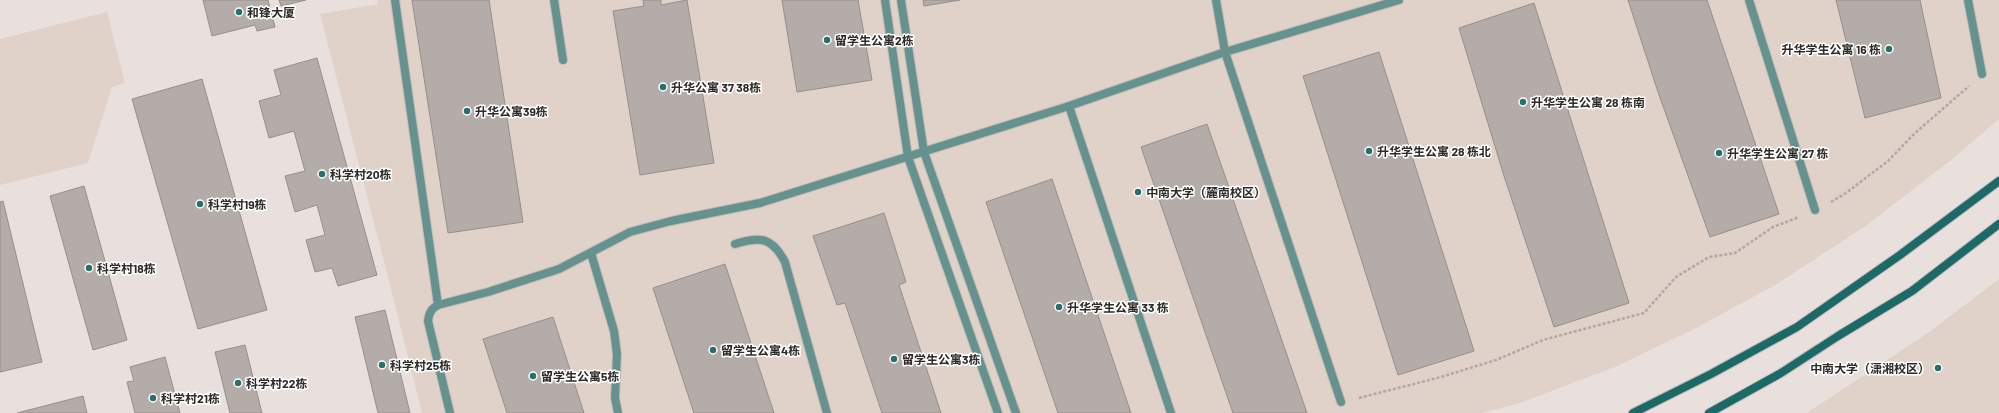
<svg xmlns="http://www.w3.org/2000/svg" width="1999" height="413" viewBox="0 0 1999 413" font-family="Barlow,'Noto Sans SC',sans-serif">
<rect width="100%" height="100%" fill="#e9e0dd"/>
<g fill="#e0d1c9">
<polygon points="377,0 1999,0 1999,119 1951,160 1867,225 1777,284 1696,328 1615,367 1520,403 1481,413 422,413 391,289 320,14 378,4"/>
<polygon points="107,12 125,83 112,87 88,163 0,185 0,39"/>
<polygon points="1999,279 1999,413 1807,413 1928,333"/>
</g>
<g fill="#b3aca8" stroke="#968f8b">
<polygon points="203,0 268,0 275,27 257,31 255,25 212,36"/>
<polygon points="279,0 306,0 281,6"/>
<polygon points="412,0 489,0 523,222 448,233"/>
<polygon points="643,0 661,0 661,5 687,0 714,163 640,175 613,11 644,6"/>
<polygon points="782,0 858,0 872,80 797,92"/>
<polygon points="923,0 960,0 924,6"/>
<polygon points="1628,0 1707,0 1779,214 1710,237 1658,92"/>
<polygon points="1836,0 1920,0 1941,98 1865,118"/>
<polygon points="1534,3 1629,303 1554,327 1504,176 1459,28"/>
<polygon points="1379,52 1474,351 1398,375 1303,76"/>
<polygon points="317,58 377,275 338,286 332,268 315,272 306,240 325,235 317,205 295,212 285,176 305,171 294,131 269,138 259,101 281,95 274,70"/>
<polygon points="202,79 267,310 198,329 132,99"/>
<polygon points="1207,124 1307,413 1233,413 1141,147"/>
<polygon points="1052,179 1131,413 1058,413 986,202"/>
<polygon points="84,186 127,340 93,350 50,196"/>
<polygon points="3,201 42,362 0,372 0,202"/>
<polygon points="884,213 906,282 899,285 941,413 882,413 845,303 837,305 813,236"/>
<polygon points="725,264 774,413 694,413 653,288"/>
<polygon points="385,310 410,413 378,413 355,317"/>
<polygon points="553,317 584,413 507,413 483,339"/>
<polygon points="245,345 262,413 230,413 215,352"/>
<polygon points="165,357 180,413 135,413 127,382 134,381 130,367"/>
<polygon points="83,396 87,413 17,413"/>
</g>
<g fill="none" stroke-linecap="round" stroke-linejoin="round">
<defs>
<g id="service">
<path d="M395,0L438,305C431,309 429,313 428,321L450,413"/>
<polyline points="554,0 563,60"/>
<polyline points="1216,0 1225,52 1341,402"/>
<polyline points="1749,0 1815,210"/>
<polyline points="1968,0 1982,74"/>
<polyline points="1069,106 1171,413"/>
<path d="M735,244C760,236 772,237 785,262L827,413"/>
<polyline points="591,253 614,331 617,354 615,398 618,413"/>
</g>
<g id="minor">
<polyline points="885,0 908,157 998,413"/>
<polyline points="901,0 924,152 1016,413"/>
<polyline points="438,305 488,292 559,269 630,232 671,221 760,203 1069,106 1225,52 1399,0"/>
</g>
<g id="secondary">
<polyline points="1633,413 1711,374 1797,327 1900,255 1999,181"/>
<polyline points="1709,413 1781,373 1838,336 1912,291 1999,224"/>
</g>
</defs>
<use href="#service" stroke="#c4bcb9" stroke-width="10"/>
<use href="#minor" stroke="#c4bcb9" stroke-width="10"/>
<use href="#secondary" stroke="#c4bcb9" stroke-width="10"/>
<g stroke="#b0a8a6" stroke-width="2.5" stroke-dasharray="3 2" stroke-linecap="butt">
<polyline points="1831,202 1846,193 1888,161 1914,134 1969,86"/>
<polyline points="1359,398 1441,377 1496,360 1543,340 1644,313 1676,277 1709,257 1735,253 1773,227 1799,217"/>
</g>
<use href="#service" stroke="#65928f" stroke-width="8"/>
<use href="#minor" stroke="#65928f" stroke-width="8"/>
<use href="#secondary" stroke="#1c6a68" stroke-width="8"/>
</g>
<g fill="#26716e" stroke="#fff" stroke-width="1.5">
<circle cx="239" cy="12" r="4"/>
<circle cx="827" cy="40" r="4"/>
<circle cx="1889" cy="49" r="4"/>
<circle cx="663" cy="87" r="4"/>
<circle cx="1523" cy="102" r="4"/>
<circle cx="467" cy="111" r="4"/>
<circle cx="1369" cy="151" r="4"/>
<circle cx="1719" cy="153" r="4"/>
<circle cx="322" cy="174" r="4"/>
<circle cx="1138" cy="192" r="4"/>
<circle cx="200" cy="204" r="4"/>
<circle cx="89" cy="268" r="4"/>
<circle cx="1059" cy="307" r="4"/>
<circle cx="713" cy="350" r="4"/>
<circle cx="894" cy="359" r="4"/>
<circle cx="382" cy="365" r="4"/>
<circle cx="1938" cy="368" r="4"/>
<circle cx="533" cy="376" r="4"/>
<circle cx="238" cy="383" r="4"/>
<circle cx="153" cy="398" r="4"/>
</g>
<g text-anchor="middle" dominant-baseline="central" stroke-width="3" stroke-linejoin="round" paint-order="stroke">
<g font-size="12" font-weight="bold" fill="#2e2b29" stroke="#fff" text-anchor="start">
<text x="247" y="12">和锋大厦</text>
<text x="835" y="40">留学生公寓2栋</text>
<text x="1881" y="49" text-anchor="end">升华学生公寓 16 栋</text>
<text x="671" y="87">升华公寓 37 38栋</text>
<text x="1531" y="102">升华学生公寓 28 栋南</text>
<text x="475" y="111">升华公寓39栋</text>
<text x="1377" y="151">升华学生公寓 28 栋北</text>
<text x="1727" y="153">升华学生公寓 27 栋</text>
<text x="330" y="174">科学村20栋</text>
<text x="1146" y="192">中南大学（麓南校区）</text>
<text x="208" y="204">科学村19栋</text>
<text x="97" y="268">科学村18栋</text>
<text x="1067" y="307">升华学生公寓 33 栋</text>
<text x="721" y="350">留学生公寓4栋</text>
<text x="902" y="359">留学生公寓3栋</text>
<text x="390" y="365">科学村25栋</text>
<text x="1930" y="368" text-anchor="end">中南大学（潇湘校区）</text>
<text x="541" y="376">留学生公寓5栋</text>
<text x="246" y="383">科学村22栋</text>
<text x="161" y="398">科学村21栋</text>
</g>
</g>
</svg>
